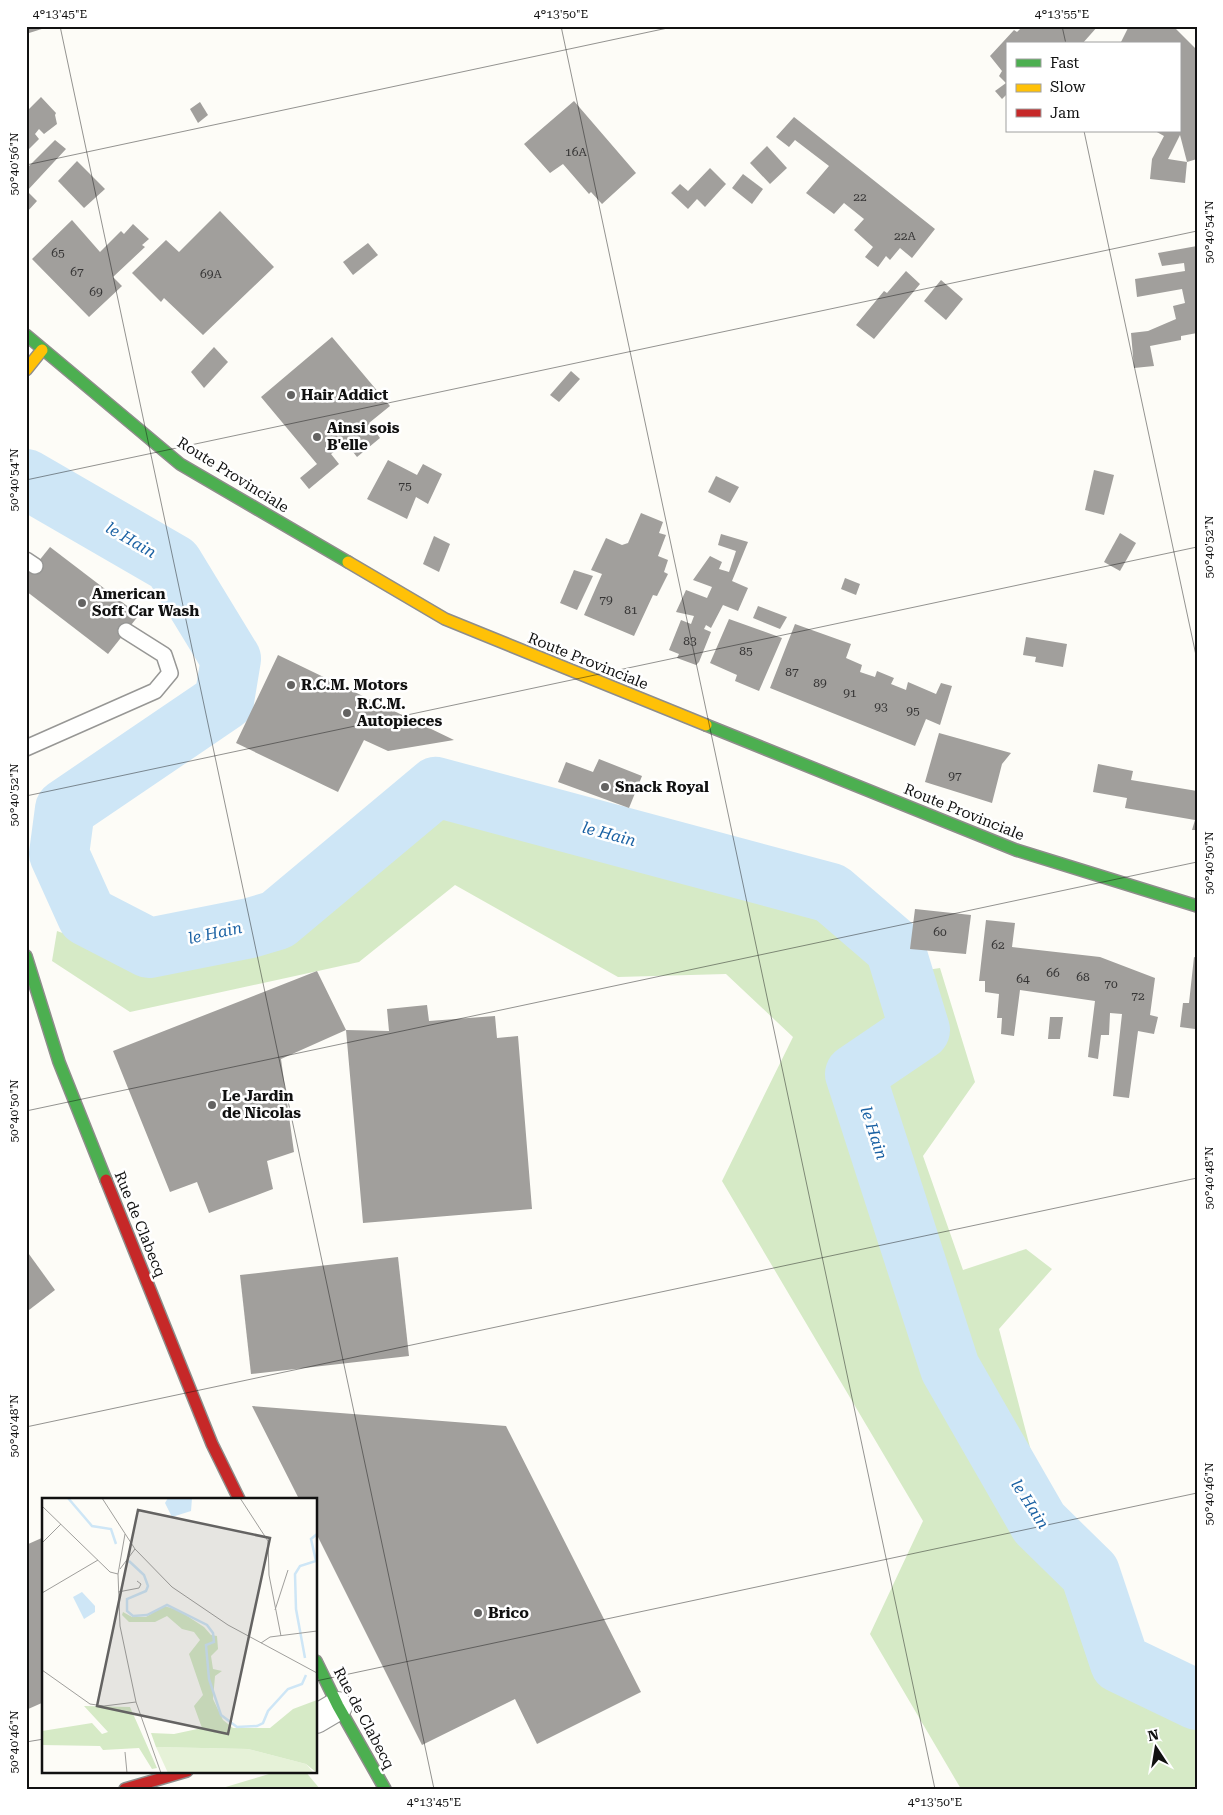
<svg xmlns="http://www.w3.org/2000/svg" width="1223" height="1815" viewBox="0 0 1223 1815" font-family="'Roboto Serif',serif">
<rect width="100%" height="100%" fill="#fdfcf7"/>
<g fill="#d6eac6">
<polygon points="409,802 544,815 807,910 887,976 940,968 975,1082 923,1156 963,1270 1026,1249 1052,1269 999,1329 1037,1474 1022,1540 1063,1560 1097,1652 1148,1701 1197,1727 1197,1789 961,1789 870,1634 923,1521 722,1181 793,1037 726,974 618,977 455,885 359,962 130,1012 52,961 57,931 147,963 275,933"/>
<polygon points="279,1771 305,1771 320,1789 219,1789"/>
</g>
<g fill="none" stroke-linecap="round" stroke-linejoin="round">
<polyline stroke="#cee6f6" stroke-width="60" points="26,479 173,564 231,659 224,701 65,809 59,854 87,916 149,948 250,928 277,920 436,787 831,893 895,948 920,1030 855,1074 950,1368 1039,1523 1090,1573 1120,1663 1197,1700"/>
</g>
<g fill="#a19f9c">
<polygon points="26,26 48,26 48,27 26,34"/>
<polygon points="1023,26 1098,26 1082,44 1007,44 1007,94 1002,99 995,91 1006,83 999,76 1002,71 990,56 1014,30 1017,32"/>
<polygon points="1129,26 1173,26 1197,50 1197,159 1187,162 1180,135 1168,159 1187,162 1185,183 1150,179 1152,159 1164,136 1155,131 1179,131 1179,44 1120,44"/>
<polygon points="41,97 56,113 55,115 57,124 44,134 39,129 35,134 39,139 26,152 26,112"/>
<polygon points="574,101 636,173 602,204 591,192 589,194 563,164 550,173 524,144"/>
<polygon points="200,102 208,115 198,123 190,109"/>
<polygon points="794,117 935,229 912,258 900,248 890,260 886,256 878,267 865,257 873,247 854,230 864,219 844,203 834,214 806,193 829,166 795,140 789,147 776,137"/>
<polygon points="55,140 66,149 27,191 37,201 26,213 26,169"/>
<polygon points="767,146 787,168 770,184 750,163"/>
<polygon points="77,161 105,189 84,208 58,181"/>
<polygon points="710,168 726,184 705,207 697,199 688,209 671,193 680,184 688,191"/>
<polygon points="743,174 763,189 752,204 732,188"/>
<polygon points="220,211 274,267 203,335 164,298 161,302 132,273 166,240 179,252"/>
<polygon points="72,220 100,252 121,231 124,234 133,224 149,239 142,245 145,247 113,277 122,286 89,317 32,259"/>
<polygon points="368,243 378,255 353,275 343,262"/>
<polygon points="1197,246 1197,333 1181,336 1181,340 1150,346 1154,366 1134,368 1131,333 1148,331 1176,319 1173,306 1185,303 1182,289 1137,297 1135,279 1185,271 1184,263 1162,266 1158,253"/>
<polygon points="906,271 920,284 874,339 856,325 884,291 887,293"/>
<polygon points="941,280 963,299 946,320 924,301"/>
<polygon points="332,337 390,406 369,423 380,438 357,457 346,443 331,454 339,464 309,489 300,478 317,464 261,397"/>
<polygon points="214,347 228,362 204,388 191,372"/>
<polygon points="571,371 580,379 559,402 550,395"/>
<polygon points="388,460 417,475 423,464 442,474 428,504 416,497 407,519 367,499"/>
<polygon points="1094,470 1114,475 1104,515 1085,510"/>
<polygon points="716,476 739,487 730,503 708,492"/>
<polygon points="641,513 663,522 659,533 666,535 658,556 668,560 664,572 668,574 657,596 653,595 634,636 584,615 602,574 591,570 606,538 622,545 628,543"/>
<polygon points="1120,533 1136,543 1120,571 1104,562"/>
<polygon points="721,534 748,542 732,581 748,588 738,611 723,605 711,628 706,625 704,629 711,632 699,662 696,665 677,658 679,654 669,650 681,620 691,624 694,616 676,612 686,590 707,598 712,587 693,580 710,556 722,562 719,569 729,572 736,551 718,545"/>
<polygon points="434,536 450,544 439,572 423,564"/>
<polygon points="50,547 139,615 108,654 26,591 26,577"/>
<polygon points="574,570 593,576 577,610 560,603"/>
<polygon points="845,578 860,584 856,595 841,589"/>
<polygon points="758,606 787,617 780,629 753,618"/>
<polygon points="729,619 782,638 759,691 735,681 737,675 710,663"/>
<polygon points="795,624 851,644 846,658 862,665 860,672 875,677 877,671 894,678 891,684 906,690 908,682 936,694 941,683 952,686 940,725 926,719 915,746 770,688"/>
<polygon points="1026,637 1067,644 1063,667 1035,662 1036,657 1023,655"/>
<polygon points="278,655 454,740 388,751 364,740 338,792 236,743"/>
<polygon points="939,733 1011,753 1002,764 992,803 925,782"/>
<polygon points="599,759 642,776 629,808 558,782 566,762 593,772"/>
<polygon points="1098,764 1133,771 1131,780 1197,791 1197,830 1192,830 1195,820 1125,808 1127,798 1093,792"/>
<polygon points="915,909 971,915 966,954 910,949"/>
<polygon points="986,920 1015,923 1012,947 1100,957 1155,978 1150,1015 1158,1017 1154,1034 1138,1031 1129,1098 1113,1096 1122,1014 1110,1013 1109,1035 1101,1035 1098,1059 1088,1057 1095,1001 1020,990 1014,1036 1001,1034 1002,1018 997,1018 999,994 985,992 985,981 979,981"/>
<polygon points="1194,957 1197,958 1197,1033 1195,1032 1195,1029 1180,1027 1183,1003 1189,1003"/>
<polygon points="317,971 346,1030 281,1059 294,1152 267,1161 273,1189 209,1213 197,1182 170,1192 113,1051"/>
<polygon points="427,1005 429,1021 495,1016 497,1038 518,1036 532,1209 363,1223 346,1030 389,1031 387,1009"/>
<polygon points="1050,1017 1063,1017 1060,1039 1048,1039"/>
<polygon points="26,1250 55,1290 29,1310 26,1306"/>
<polygon points="398,1257 409,1356 251,1374 240,1275"/>
<polygon points="252,1406 506,1426 641,1692 537,1744 515,1699 422,1745 316,1533 316,1499 299,1499"/>
<polygon points="44,1537 44,1702 26,1710 26,1545"/>
</g>
<g fill="none" stroke-linecap="round" stroke-linejoin="round">
<defs>
<g id="lane">
<polyline points="26,560 35,566"/>
<polyline points="26,748 155,691 170,673 164,655 126,631"/>
</g>
<polyline id="street" points="316,1719 338,1706"/>
<g id="fast">
<polyline points="26,335 180,464 348,562"/>
<polyline points="706,725 1016,850 1197,906"/>
<polyline points="26,956 59,1062 106,1180"/>
<polyline points="316,1661 338,1706 385,1789"/>
</g>
<g id="slow">
<polyline points="26,370 42,350"/>
<polyline points="348,562 445,619 706,725"/>
</g>
<g id="jam">
<polyline points="106,1180 212,1444 239,1499"/>
<polyline points="125,1789 187,1771"/>
</g>
</defs>
<use href="#lane" stroke="#979795" stroke-width="18"/>
<use href="#street" stroke="#979795" stroke-width="30"/>
<use href="#fast" stroke="#8e8d8b" stroke-width="14"/>
<use href="#slow" stroke="#8e8d8b" stroke-width="14"/>
<use href="#jam" stroke="#8e8d8b" stroke-width="14"/>
<use href="#lane" stroke="#fffffe" stroke-width="15"/>
<use href="#street" stroke="#fffffe" stroke-width="28"/>
<use href="#fast" stroke="#4caf50" stroke-width="11"/>
<use href="#slow" stroke="#ffc107" stroke-width="11"/>
<use href="#jam" stroke="#c62828" stroke-width="11"/>
</g>
<path fill="none" stroke="#111" stroke-width="1" stroke-opacity="0.45" d="M60,26L434,1789M561,26L935,1789M1062,26L1066,44M1084,131L1197,660M26,165L677,26M26,480L1197,231M26,796L1197,547M26,1111L1197,862M26,1427L1197,1178M316,1681L1197,1493M26,1742L44,1739"/>
<g fill="#646362" stroke="#fff" stroke-width="2">
<circle cx="291" cy="395" r="5"/>
<circle cx="317" cy="437" r="5"/>
<circle cx="82" cy="603" r="5"/>
<circle cx="291" cy="685" r="5"/>
<circle cx="347" cy="713" r="5"/>
<circle cx="605" cy="787" r="5"/>
<circle cx="212" cy="1105" r="5"/>
<circle cx="478" cy="1613" r="5"/>
</g>
<g text-anchor="middle" dominant-baseline="central" stroke-width="5" stroke-linejoin="round" paint-order="stroke">
<g font-size="12" fill="#353434">
<text x="576" y="152">16A</text>
<text x="860" y="197">22</text>
<text x="905" y="236">22A</text>
<text x="58" y="253">65</text>
<text x="77" y="272">67</text>
<text x="211" y="274">69A</text>
<text x="96" y="292">69</text>
<text x="405" y="486">75</text>
<text x="606" y="600">79</text>
<text x="631" y="610">81</text>
<text x="690" y="641">83</text>
<text x="746" y="651">85</text>
<text x="792" y="672">87</text>
<text x="820" y="683">89</text>
<text x="850" y="693">91</text>
<text x="881" y="707">93</text>
<text x="913" y="711">95</text>
<text x="955" y="776">97</text>
<text x="940" y="932">60</text>
<text x="998" y="945">62</text>
<text x="1053" y="973">66</text>
<text x="1083" y="977">68</text>
<text x="1023" y="979">64</text>
<text x="1111" y="984">70</text>
<text x="1138" y="996">72</text>
</g>
<g font-size="15" font-weight="bold" fill="#111" stroke="#fff" text-anchor="start">
<text x="301" y="395">Hair Addict</text>
<text x="327" y="428">Ainsi sois<tspan x="327" dy="17">B'elle</tspan></text>
<text x="92" y="594">American<tspan x="92" dy="17">Soft Car Wash</tspan></text>
<text x="301" y="685">R.C.M. Motors</text>
<text x="357" y="704">R.C.M.<tspan x="357" dy="17">Autopieces</tspan></text>
<text x="615" y="787">Snack Royal</text>
<text x="222" y="1096">Le Jardin<tspan x="222" dy="17">de Nicolas</tspan></text>
<text x="488" y="1613">Brico</text>
</g>
<g font-size="15" fill="#111" stroke="#fff">
<text transform="translate(233 475) rotate(32)">Route Provinciale</text>
<text transform="translate(588 661) rotate(22)">Route Provinciale</text>
<text transform="translate(964 812) rotate(22)">Route Provinciale</text>
<text transform="translate(140 1224) rotate(68)">Rue de Clabecq</text>
<text transform="translate(364 1718) rotate(62)">Rue de Clabecq</text>
</g>
<g font-size="16" font-style="italic" fill="#1a61a3" stroke="#fff">
<text transform="translate(131 540) rotate(30)">le Hain</text>
<text transform="translate(609 834) rotate(15)">le Hain</text>
<text transform="translate(215 933) rotate(-12)">le Hain</text>
<text transform="translate(874 1133) rotate(72)">le Hain</text>
<text transform="translate(1030 1504) rotate(57)">le Hain</text>
</g>
</g>
<g transform="translate(42 1498)">
<rect width="275" height="275" fill="#fdfcf7"/>
<path d="M114,249L206,251L264,266L272,275H126Z" fill="#e6f2d8"/>
<path d="M122,108L136,112L162,129L169,137L175,138L176,151L169,158L171,171L180,173L173,178L171,201L181,222L191,230H228L251,211L275,202V275L264,266L206,251L114,249L109,235L132,236L160,230L152,208L161,197L147,156L158,142L152,134L140,131L125,118L113,124H87L80,117L81,114L90,119H104ZM42,208L88,209L115,270L110,271L97,250L61,252L58,248L0,247V233L50,225L60,236L66,234Z" fill="#d6eac6"/>
<path d="M126,0H150L149,13L130,19L123,5ZM40,94L53,108V114L42,121L31,99Z" fill="#cee6f6"/>
<path fill="none" stroke="#cee6f6" stroke-width="2.5" d="M26,0L50,28L69,31L74,46M87,63L102,77L106,88L104,93L85,101V113L91,118L105,117L125,107L165,127L171,135L172,144L164,147L167,181L179,217L195,229L215,228L221,225L226,213L246,191L260,186L264,177M263,160L254,111L253,76L258,68L274,63L269,41L275,36"/>
<path fill="none" stroke="#9f9e9b" stroke-width="1" d="M60,0L93,51L130,89L186,127L275,175M198,0L226,43L227,77L239,138M0,8L68,74L76,76M83,36L76,76L78,128L94,204L119,275M0,45L19,26M78,71L93,51M76,94L97,90L99,86L95,83M0,95L56,62M233,112L246,72M219,145L228,139L275,133M0,172L48,206L62,208L94,204M83,254L85,275"/>
<path fill="#646362" fill-opacity="0.15" stroke="#646362" stroke-width="2.5" d="M96,12L228,40L186,236L55,208Z"/>
<rect width="275" height="275" fill="none" stroke="#111" stroke-width="2.5"/>
</g>
<rect width="1223" height="1815" fill="none" stroke="#ffffff" stroke-width="55"/>
<rect x="1006" y="42" width="175" height="90" fill="#ffffff" stroke="#a0a0a0"/>
<rect x="1016" y="59" width="25" height="8" fill="#4caf50" stroke="#a0a0a0"/>
<text x="1050" y="68" font-size="15" fill="#111111">Fast</text>
<rect x="1016" y="84" width="25" height="8" fill="#ffc107" stroke="#a0a0a0"/>
<text x="1050" y="92" font-size="15" fill="#111111">Slow</text>
<rect x="1016" y="109" width="25" height="8" fill="#c62828" stroke="#a0a0a0"/>
<text x="1050" y="118" font-size="15" fill="#111111">Jam</text>
<g transform="translate(1156 1748) rotate(348)" stroke="#ffffff" stroke-width="4" paint-order="stroke">
<path d="M0-4L9 19L0 12L-9 19Z" fill="#111111"/>
<text y="-8" font-size="14" font-weight="bold" text-anchor="middle" fill="#111111">N</text>
</g>
<rect x="28" y="28" width="1168" height="1760" fill="none" stroke="#111" stroke-width="2"/>
<g font-size="12" text-anchor="middle" fill="#111">
<text x="60" y="18">4°13'45"E</text>
<text x="561" y="18">4°13'50"E</text>
<text x="1062" y="18">4°13'55"E</text>
<text transform="translate(14 164) rotate(-90)" y="4">50°40'56"N</text>
<text transform="translate(1209 232) rotate(-90)" y="4">50°40'54"N</text>
<text transform="translate(14 480) rotate(-90)" y="4">50°40'54"N</text>
<text transform="translate(1209 547) rotate(-90)" y="4">50°40'52"N</text>
<text transform="translate(14 795) rotate(-90)" y="4">50°40'52"N</text>
<text transform="translate(1209 863) rotate(-90)" y="4">50°40'50"N</text>
<text transform="translate(14 1111) rotate(-90)" y="4">50°40'50"N</text>
<text transform="translate(1209 1178) rotate(-90)" y="4">50°40'48"N</text>
<text transform="translate(14 1426) rotate(-90)" y="4">50°40'48"N</text>
<text transform="translate(1209 1494) rotate(-90)" y="4">50°40'46"N</text>
<text transform="translate(14 1742) rotate(-90)" y="4">50°40'46"N</text>
<text x="434" y="1806">4°13'45"E</text>
<text x="935" y="1806">4°13'50"E</text>
</g>
</svg>
